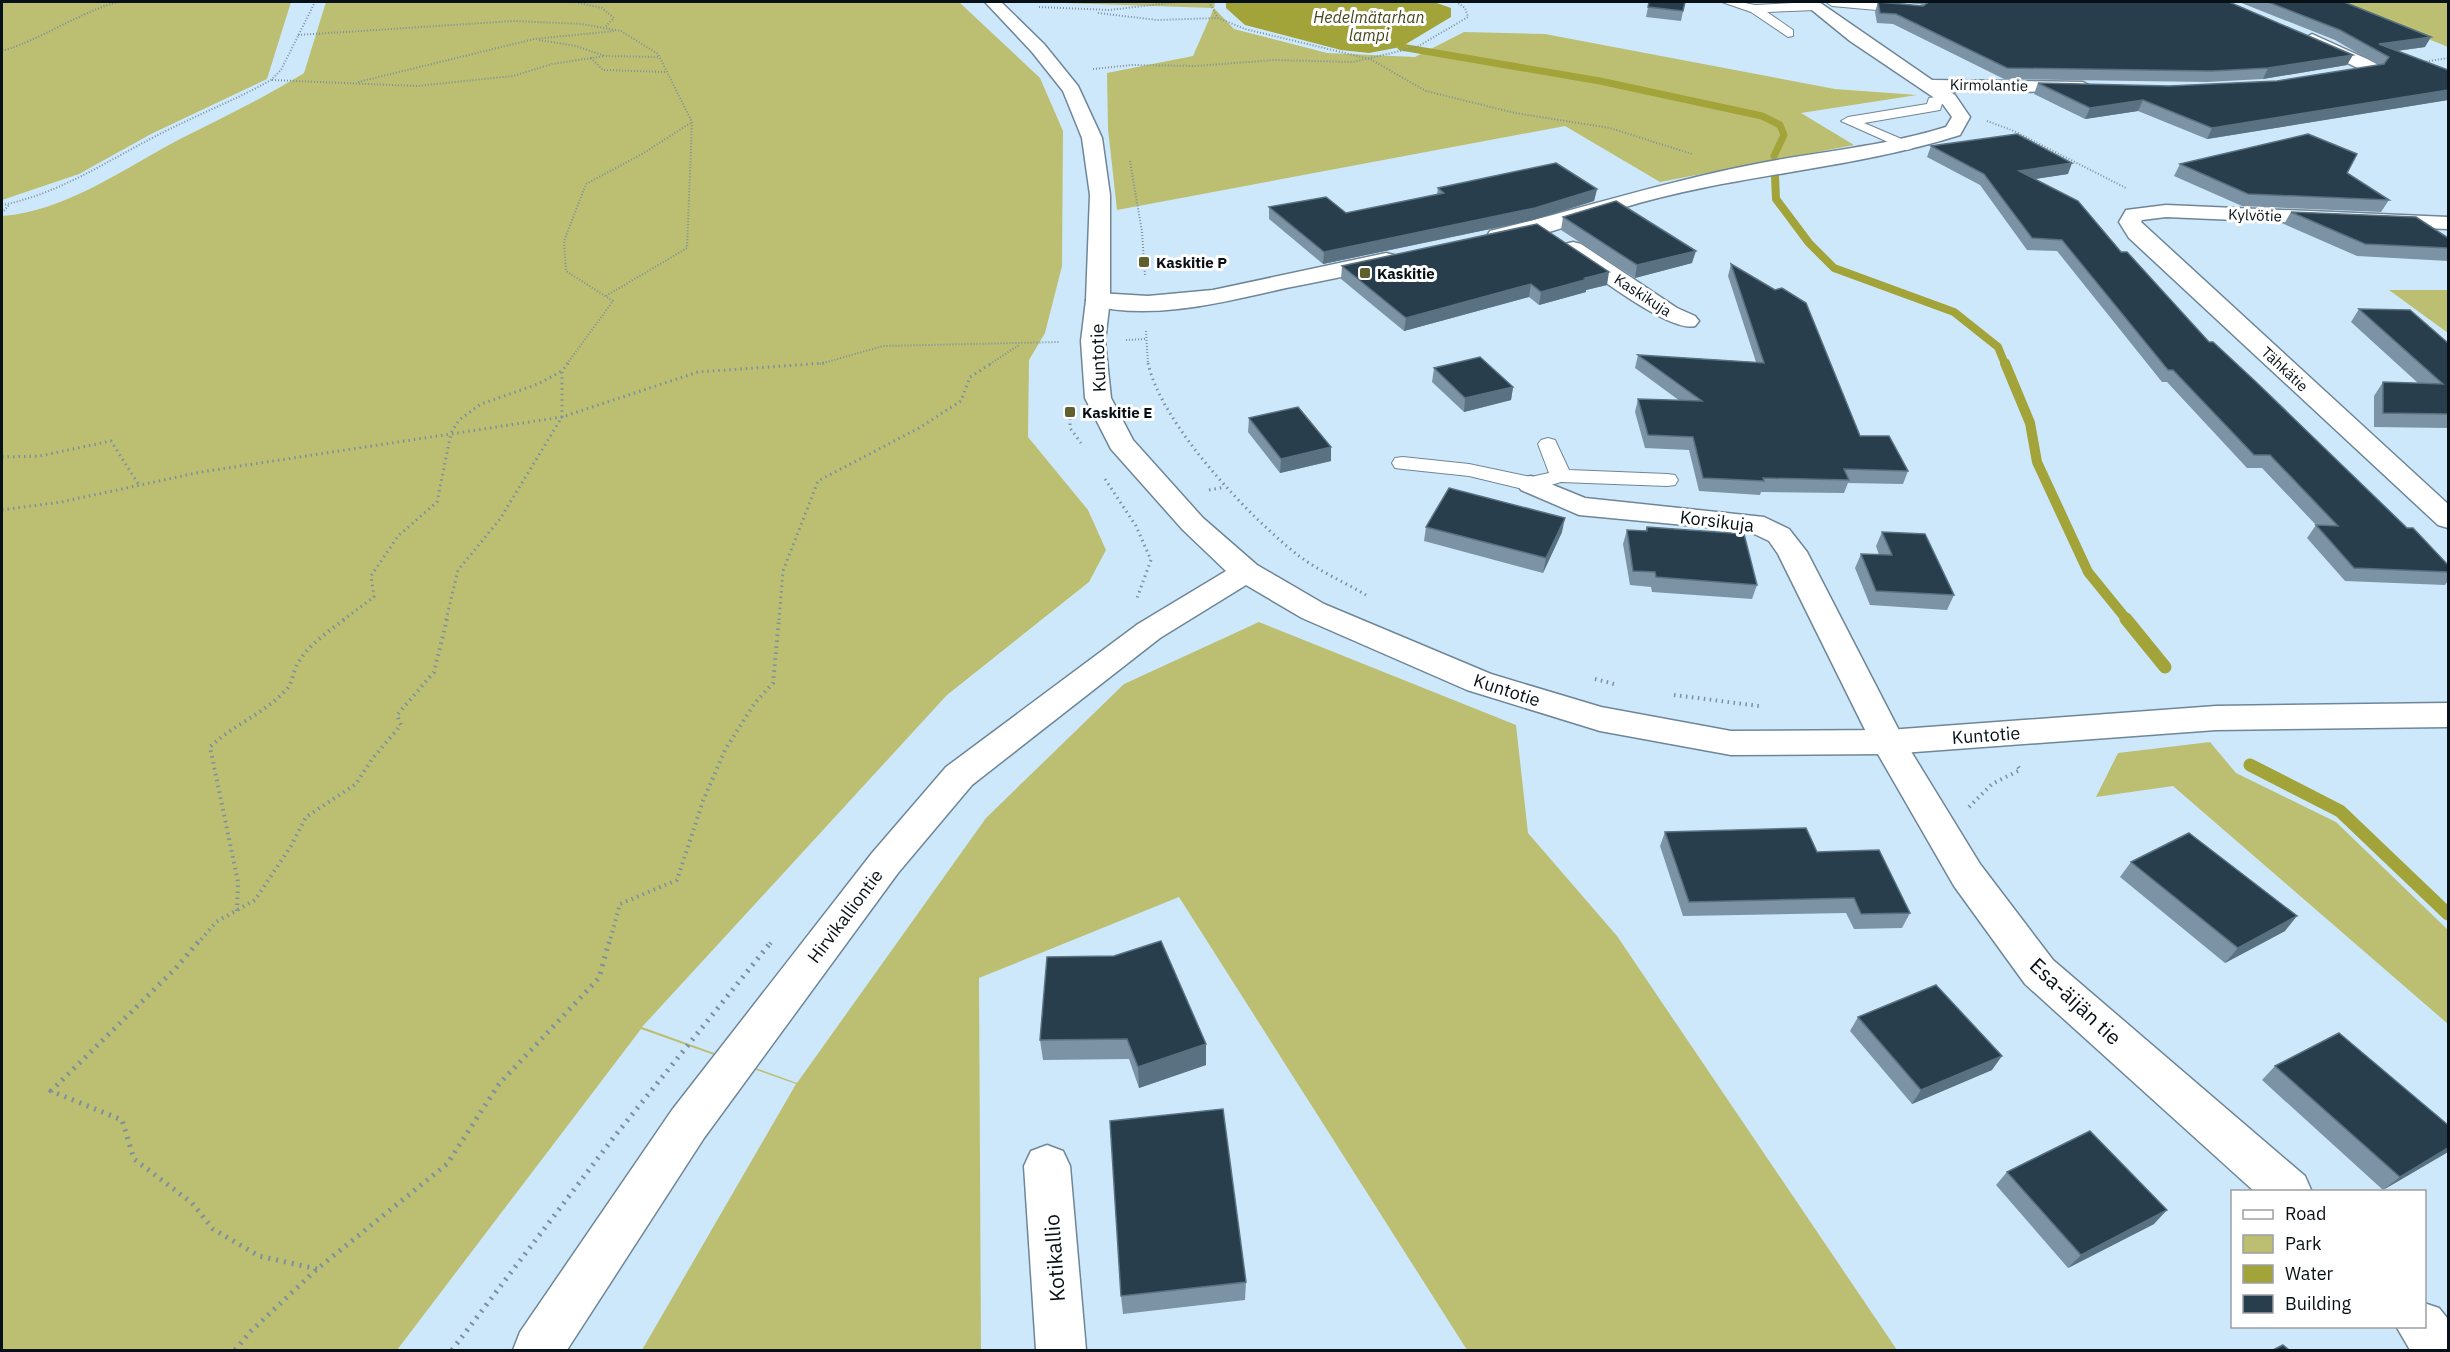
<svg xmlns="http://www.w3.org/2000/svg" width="2450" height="1352" viewBox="0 0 2450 1352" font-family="'IBM Plex Sans',sans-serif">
<rect width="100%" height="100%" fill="#cee8fb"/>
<g fill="#bcbf71">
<polygon points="2,2 291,2 267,79 151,134 79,174 2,200"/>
<path d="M326,2H959L1040,78L1063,131L1062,266L1045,333L1029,360L1028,437L1088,510L1106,550L1089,582L947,695L642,1027L797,1083L986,818L1124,684L1259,622L1516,725L1528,833L1617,936L1897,1350H1467L1179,897L979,978L981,1350H642L796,1084L641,1029L397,1350H2V216C67,211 124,168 182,138C223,117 264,98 304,73Z"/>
<polygon points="1033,2 1215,2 1214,8 1234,29 1327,53 1415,57 1464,32 1545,34 1835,89 1917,95 1801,113 1854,145 1660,182 1565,126 1117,210 1108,129 1107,73 1193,56 1214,8"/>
<polygon points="2338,2 2448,2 2448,47"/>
<polygon points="2389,290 2448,290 2448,333"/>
<polygon points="2210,742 2236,773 2336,822 2448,930 2448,1024 2173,786 2096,797 2118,753"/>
</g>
<polygon fill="#a2a338" points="1226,2 1434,2 1451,8 1451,17 1401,47 1369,53 1341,50 1245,25 1226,8"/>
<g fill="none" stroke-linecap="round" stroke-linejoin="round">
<polyline stroke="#a2a338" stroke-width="7" points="1401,47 1600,81 1762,116 1780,125 1784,135 1774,156"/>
<polyline stroke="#a2a338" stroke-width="8" points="1775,176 1776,199 1809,243 1834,268 1954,312 1998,347 2005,364"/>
<polyline stroke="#a2a338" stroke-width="10" points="2005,363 2030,423 2037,462 2088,572 2127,620"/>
<g stroke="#a2a338" stroke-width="13">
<polyline points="2126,619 2165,667"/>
<polyline points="2250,765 2340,811 2448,914"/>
</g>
<defs>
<g id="service">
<polygon points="1722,2 1740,2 1755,5 1815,2 1821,6 1815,10 1767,12 1793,30 1793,36 1788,37 1751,12"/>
<polygon points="1826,2 1867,2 1910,5 1916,9 1910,13 1832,6"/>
<polygon points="1949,95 1956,99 1954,102 1942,104 1940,110 1864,123 1911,143 1913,146 1911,149 1906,150 1841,121 1848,117 1927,104 1929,98"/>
<polygon points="1548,438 1555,440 1569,470 1667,474 1675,475 1678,480 1675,485 1667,486 1561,482 1531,491 1469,476 1403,469 1395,468 1392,463 1395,458 1403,457 1469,464 1531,477 1549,473 1538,444 1541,440"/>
</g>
<g id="minor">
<path d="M1802,2H1819L1932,80L2083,82L2092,87L2083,92L1949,91L1955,95L1970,117L1960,135C1850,170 1733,174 1622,208C1593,217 1517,247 1490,241L1487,236L1490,231C1581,209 1670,180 1761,163C1823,151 1885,146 1946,127L1952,117L1942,103L1850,41Z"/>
<polygon points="2312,34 2378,64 2381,68 2378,72 2366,72 2306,43 2304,39"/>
<polygon points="2166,205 2448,217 2448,229 2166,217 2142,220 2141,222 2448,504 2448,528 2438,525 2129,238 2119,222 2126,210"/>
<path d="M1573,242L1581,244L1677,308L1695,316L1699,321L1695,326C1669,333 1591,271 1565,254L1562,249L1565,244Z"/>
<path d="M1386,253L1394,255L1397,260L1394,265C1358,274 1322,281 1286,288C1224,302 1153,321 1090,305L1086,300L1090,295L1098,293L1148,296L1213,290Z"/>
<polygon points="1531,476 1585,498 1764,517 1789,529 1807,552 1904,740 1980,864 2053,960 2305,1176 2312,1192 2255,1192 2025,984 1954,886 1871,742 1778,554 1769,541 1748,531 1579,515 1521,490 1517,484 1521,478"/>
<polygon points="1047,1145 1063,1151 1070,1166 1086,1350 1036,1350 1024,1166 1031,1151"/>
<polygon points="2424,1303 2439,1308 2448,1319 2448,1350 2410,1350 2396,1326 2424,1326"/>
</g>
<polygon id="tertiary" points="985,2 1001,2 1044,44 1078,86 1102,138 1110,195 1110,300 1105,341 1111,398 1133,440 1203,518 1257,565 1324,604 1491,674 1601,707 1731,731 1888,730 2216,706 2448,703 2448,727 2216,730 1888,754 1731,755 1600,731 1467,690 1302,618 1246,585 1160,638 972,785 898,873 704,1138 567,1350 513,1350 520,1332 672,1110 872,853 946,767 1138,624 1226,571 1183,530 1111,449 1085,398 1081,341 1086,300 1090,195 1082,138 1063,91 1032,52"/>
</defs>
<use href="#service" stroke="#6e8697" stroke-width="2"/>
<use href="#minor" stroke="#6e8697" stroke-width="3"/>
<use href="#tertiary" stroke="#6e8697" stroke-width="3"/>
<g stroke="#7d909e" stroke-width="2" stroke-dasharray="1 2" stroke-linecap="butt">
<polyline points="575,2 602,8 614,18 605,27"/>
<polyline points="1209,2 1218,18 1245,29 1370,59 1426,91 1515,113 1610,128 1692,154"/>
<polyline points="1039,7 1109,10 1178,2"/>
<polyline points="1098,13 1157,20 1218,18"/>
<polyline points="298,35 514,21 582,24 621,31 658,54 692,122 687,248 606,296"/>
<polyline points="539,40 576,46 605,56 659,57"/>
<path d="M2,51C43,39 77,13 118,2"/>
<polyline points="591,58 603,70 667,72"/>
<polyline points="2423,62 2448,58"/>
<polyline points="1093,69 1132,65 1196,66 1274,60 1353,62 1417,47 1468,17 1465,8 1456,2"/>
<polyline points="272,80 417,86 513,76 552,64 605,56"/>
<polyline points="358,82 534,39 614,31"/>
<polyline points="1987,121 2014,131 2126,188"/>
<polyline points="1130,161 1142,232 1145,276"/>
<path d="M2,205C59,194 105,162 156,136C194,116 234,101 271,80L281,70L315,2"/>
<polyline points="2,213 9,205"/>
<polyline points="1146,331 1148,364"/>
<polyline points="1126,340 1146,339"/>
<polyline points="567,364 613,301 566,271 564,241 586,184 642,154 692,122"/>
<polyline points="820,364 883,346 1059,342"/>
<polyline points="990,364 1019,345"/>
</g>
<g stroke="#7d909e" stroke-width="3" stroke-dasharray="1.5 4" stroke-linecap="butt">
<path d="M1148,363C1161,424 1249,517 1299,556C1319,571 1344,582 1366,595"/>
<polyline points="1070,418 1070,428 1081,443"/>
<polyline points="2,457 40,456 111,441 139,485"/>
<polyline points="1105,479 1136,526 1151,560 1137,598"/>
<polyline points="1209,490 1225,487"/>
<polyline points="2,510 61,502 201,472 562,417 698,372 825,363"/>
<polyline points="343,620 374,597 371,576 398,536 437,502 451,433 459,420 481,404 538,384 562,371"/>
<polyline points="446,620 458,570 500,519 562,417 562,371 568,363"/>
<polyline points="779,620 783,571 818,481 919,428 961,401 970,377 992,363"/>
</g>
<g stroke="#7d909e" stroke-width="4" stroke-dasharray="1.5 4.5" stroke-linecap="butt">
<polyline points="1595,679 1614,684"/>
<polyline points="1674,695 1759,706"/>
<polyline points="1969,807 1992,784 2020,770 2017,765"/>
<path d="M237,911L238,882L210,747C234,724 264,714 287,689C293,682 293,671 298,663C309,644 328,632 345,619"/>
<polyline points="197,944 216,922 255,900 291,846 306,817 356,784 372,759 401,725 397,715 434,672 447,619"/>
<polyline points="609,944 620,904 677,880 703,801 725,750 754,704 773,683 779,619"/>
<polyline points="770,944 773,940"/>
</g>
<g stroke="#7d909e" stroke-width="5" stroke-dasharray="2 6" stroke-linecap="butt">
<polyline points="198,942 175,969 51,1091 122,1120 134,1159 192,1203 213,1229 259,1256 317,1269"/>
<polyline points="235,1350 251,1331 317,1269 447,1164 499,1084 599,978 609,942"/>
<polyline points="452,1350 614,1137 771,942"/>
</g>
<use href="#service" fill="#fff" fill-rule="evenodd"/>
<use href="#minor" fill="#fff" fill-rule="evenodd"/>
<use href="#tertiary" fill="#fff" fill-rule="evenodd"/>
</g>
<g fill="#7b93a4">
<polygon points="1649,2 1685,2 1681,21 1646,17"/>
<polygon points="1878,2 1923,6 1920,4 1890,2 2229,2 2347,65 2263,79 2207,82 2004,79 1893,24 1877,23 1875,12"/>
<polygon points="2239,2 2344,2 2425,47 2397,51 2448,70 2448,100 2207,139 2138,111 2085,119 2034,94 2038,83 2169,86 2277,81 2378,65 2335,40"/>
<polygon points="1931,146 2068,174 2034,179 2121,252 2209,342 2407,528 2448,565 2448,581 2445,585 2345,581 2307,538 2316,525 2262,468 2247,468 2167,382 2162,382 2057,251 2027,250 1980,185 1927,157"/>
<polygon points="2180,164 2347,173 2389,200 2381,212 2242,206 2174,176"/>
<polygon points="1438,188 1597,189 1594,201 1533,220 1323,264 1269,219 1269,207 1346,213 1437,194"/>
<polygon points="2291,212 2448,238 2448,261 2357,256 2284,224"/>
<polygon points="1563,217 1692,263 1635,278 1561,230"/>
<polygon points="1731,264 1860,436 1908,471 1903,484 1848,483 1844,493 1761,492 1760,495 1699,491 1689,450 1645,448 1635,412 1638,399 1680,401 1635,368 1638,355 1756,362 1728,276"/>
<polygon points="1342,266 1607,285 1586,290 1586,292 1539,305 1529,297 1404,331 1341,279"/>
<polygon points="2359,309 2448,343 2448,428 2374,427 2374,396 2383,382 2418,383 2351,322"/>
<polygon points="1434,368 1513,387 1511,400 1464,412 1432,382"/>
<polygon points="1249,418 1331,447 1331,461 1280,473 1248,432"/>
<polygon points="1426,527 1562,532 1543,573 1424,541"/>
<polygon points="1647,527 1757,585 1752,599 1652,592 1651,587 1630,585 1623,544 1627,530 1645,531"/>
<polygon points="1882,532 1954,595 1947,610 1870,605 1855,568 1861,554 1879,555 1876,546"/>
<polygon points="1665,832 1817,852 1910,913 1902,928 1854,929 1846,913 1683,916 1660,846"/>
<polygon points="2131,862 2285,931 2225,963 2120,877"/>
<polygon points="1114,956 1206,1044 1206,1065 1139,1088 1129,1059 1043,1060 1040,1040"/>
<polygon points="1858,1017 1992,1070 1912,1104 1850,1031"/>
<polygon points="2275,1066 2448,1125 2448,1152 2383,1190 2262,1080"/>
<polygon points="2007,1172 2154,1224 2068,1268 1996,1185"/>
<polygon points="1246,1282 1245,1300 1123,1314 1121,1296"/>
</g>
<g fill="#5a7181">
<polygon points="2431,37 2425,47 2381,53 2379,44"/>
<polygon points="2353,55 2347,65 2263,79 2268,68"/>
<polygon points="2448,90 2448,100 2207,139 2212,128"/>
<polygon points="2143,100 2138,111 2085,119 2090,108"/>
<polygon points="2072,163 2068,174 2015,182 2019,171"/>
<polygon points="1597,189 1594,201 1533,220 1323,264 1324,252"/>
<polygon points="1696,251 1692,263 1635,278 1637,265"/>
<polygon points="1609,272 1607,285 1586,290 1586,292 1539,305 1541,292 1585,278"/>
<polygon points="1531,284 1529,297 1404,331 1406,318"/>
<polygon points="1513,387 1511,400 1464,412 1465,398"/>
<polygon points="1331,447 1331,461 1280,473 1281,459"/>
<polygon points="1565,518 1562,532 1543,573 1546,558"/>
<polygon points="2297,916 2285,931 2225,963 2238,948"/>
<polygon points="1206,1044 1206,1065 1139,1088 1138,1067"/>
<polygon points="2002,1056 1992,1070 1912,1104 1921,1090"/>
<polygon points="2448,1148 2448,1152 2383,1190 2400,1177"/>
<polygon points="2167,1210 2154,1224 2068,1268 2081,1255"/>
</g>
<g fill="#283e4d" stroke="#5a7181" stroke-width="1.5">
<polygon points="1649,2 1685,2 1683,11 1648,7"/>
<polygon points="1878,2 1923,6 1929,2 2229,2 2353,55 2268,68 2212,71 2007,68 1896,14 1880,13"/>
<polygon points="2268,2 2344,2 2431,37 2379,44 2448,70 2448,90 2212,128 2143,100 2090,108 2038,83 2169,86 2277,81 2384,64 2389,57 2340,30"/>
<polygon points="2017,134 2072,163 2019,171 2078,201 2121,252 2127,252 2209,342 2213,342 2255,381 2407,528 2413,528 2448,565 2448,572 2354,568 2316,525 2338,526 2270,455 2254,455 2173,370 2168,370 2062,240 2032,238 1984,174 1931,146"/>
<polygon points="2308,134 2357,154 2347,173 2389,200 2248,194 2180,164"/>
<polygon points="1556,163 1597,189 1535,208 1324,252 1269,207 1326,197 1346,213 1444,193 1438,188"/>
<polygon points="1616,201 1696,251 1637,265 1563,217"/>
<polygon points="2291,212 2416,217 2448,238 2448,248 2365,244"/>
<polygon points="1537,224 1609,272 1585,278 1588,279 1541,292 1531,284 1406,318 1342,266"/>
<polygon points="1731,264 1775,290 1782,288 1806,303 1860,436 1889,436 1908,471 1844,469 1849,480 1763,478 1764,481 1703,478 1693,437 1648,435 1638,399 1702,401 1638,355 1764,363"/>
<polygon points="2359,309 2410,310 2448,343 2448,414 2383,413 2383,382 2443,384"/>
<polygon points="1480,357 1513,387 1465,398 1434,368"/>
<polygon points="1298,407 1331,447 1281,459 1249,418"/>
<polygon points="1449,488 1565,518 1546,558 1426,527"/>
<polygon points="1647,527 1744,534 1757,585 1656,577 1655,572 1633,571 1627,530 1647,531"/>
<polygon points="1882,532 1925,534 1954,595 1876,591 1861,554 1892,555"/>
<polygon points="1806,828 1817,852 1879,850 1910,913 1861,914 1854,898 1689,902 1665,832"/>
<polygon points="2189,833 2297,916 2238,948 2131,862"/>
<polygon points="1161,941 1206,1044 1138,1067 1127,1039 1040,1040 1047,957 1114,956"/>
<polygon points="1936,985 2002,1056 1921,1090 1858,1017"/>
<polygon points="2339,1033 2448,1125 2448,1148 2400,1177 2275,1066"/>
<polygon points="1223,1109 1246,1282 1121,1296 1110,1121"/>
<polygon points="2090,1131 2167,1210 2081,1255 2007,1172"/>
<polygon points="2283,1345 2289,1350 2273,1350"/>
</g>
<g fill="#5f602d" stroke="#fff" stroke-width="2">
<rect x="1138" y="256" width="12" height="12" rx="3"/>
<rect x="1359" y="267" width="12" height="12" rx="3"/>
<rect x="1064" y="406" width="12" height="12" rx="3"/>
</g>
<g text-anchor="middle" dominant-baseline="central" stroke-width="6" stroke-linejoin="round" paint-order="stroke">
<g font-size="15" fill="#071016" stroke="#fff">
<text transform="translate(1989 85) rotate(1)">Kirmolantie</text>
<text transform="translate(2255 215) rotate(2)">Kylvötie</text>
<text transform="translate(1643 295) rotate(33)">Kaskikuja</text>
<text transform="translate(2285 369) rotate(43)">Tähkätie</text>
</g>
<g font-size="15" font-weight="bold" fill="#071016" stroke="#fff" text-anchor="start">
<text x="1156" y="262">Kaskitie P</text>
<text x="1377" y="273">Kaskitie</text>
<text x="1082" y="412">Kaskitie E</text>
</g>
<g font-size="16" font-style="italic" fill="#46461b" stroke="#fff">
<text x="1369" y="17">Hedelmätarhan<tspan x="1369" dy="18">lampi</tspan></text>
</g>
<g font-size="18" fill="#071016" stroke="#fff">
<text transform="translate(1098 358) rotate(-92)">Kuntotie</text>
<text transform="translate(1717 521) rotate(7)">Korsikuja</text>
<text transform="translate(1507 690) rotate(18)">Kuntotie</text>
<text transform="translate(1986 735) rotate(-4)">Kuntotie</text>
<text transform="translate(845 916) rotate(-53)">Hirvikalliontie</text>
</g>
<g font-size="21" fill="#071016" stroke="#fff">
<text transform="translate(2076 1001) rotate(43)">Esa-äijän tie</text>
<text transform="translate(1054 1258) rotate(-94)">Kotikallio</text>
</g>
</g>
<rect width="2450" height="1352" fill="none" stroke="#071016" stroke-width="6"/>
<rect x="2231" y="1190" width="195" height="138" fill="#ffffff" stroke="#9c9fa2" stroke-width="1.5"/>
<rect x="2243" y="1210" width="30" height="9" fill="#ffffff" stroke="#9c9fa2" stroke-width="1.5"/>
<text x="2285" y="1220" font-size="18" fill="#071016">Road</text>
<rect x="2243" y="1235" width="30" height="18" fill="#bcbf71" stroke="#9c9fa2" stroke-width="1.5"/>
<text x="2285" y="1250" font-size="18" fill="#071016">Park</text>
<rect x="2243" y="1265" width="30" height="18" fill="#a2a338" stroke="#9c9fa2" stroke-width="1.5"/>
<text x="2285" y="1280" font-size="18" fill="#071016">Water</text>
<rect x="2243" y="1295" width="30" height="18" fill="#283e4d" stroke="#9c9fa2" stroke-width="1.5"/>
<text x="2285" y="1310" font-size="18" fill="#071016">Building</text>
</svg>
